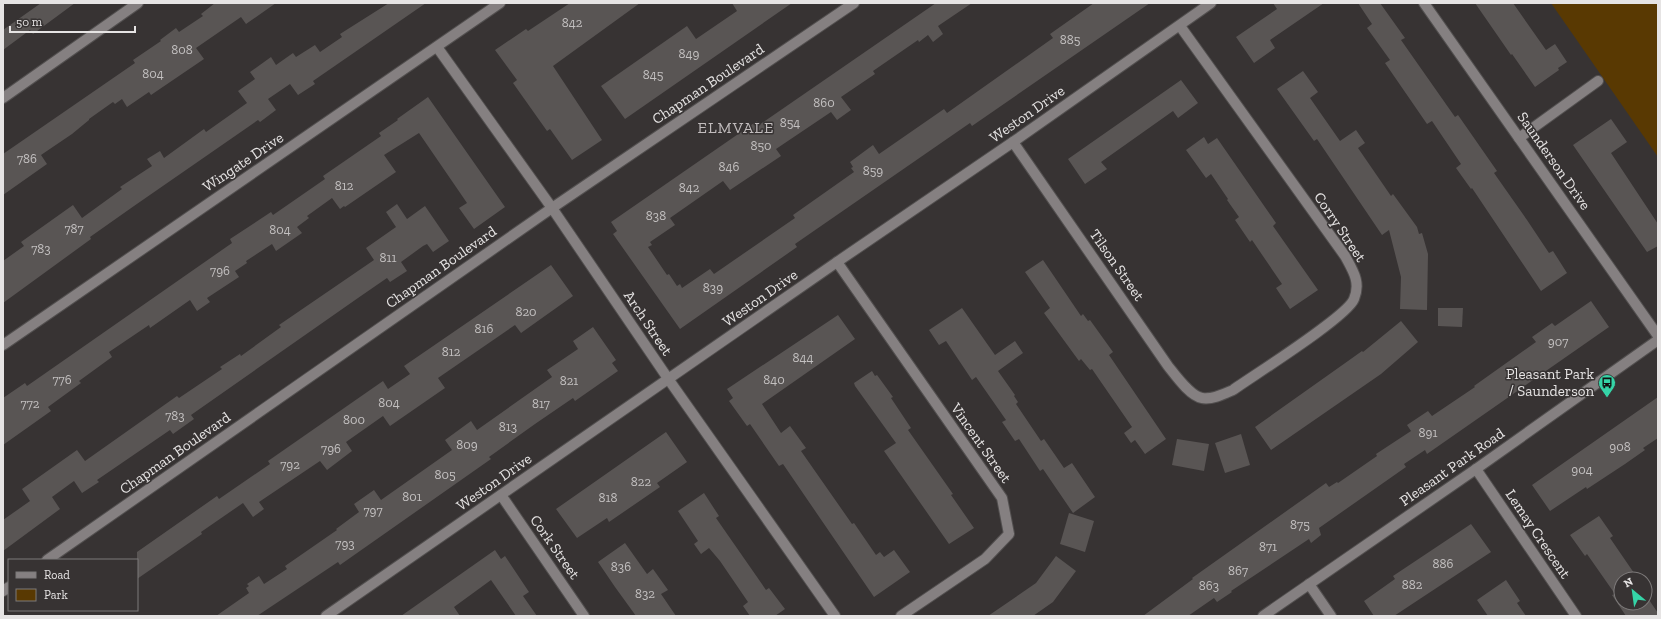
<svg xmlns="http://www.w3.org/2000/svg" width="1661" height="619" viewBox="0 0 1661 619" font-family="'Zilla Slab',serif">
<rect width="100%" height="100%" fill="#373333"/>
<polygon fill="#593902" points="1551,3 1658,3 1658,157"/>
<g fill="#595554">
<polygon points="41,3 75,3 33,34 30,30 3,50 3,30"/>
<polygon points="215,3 276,3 246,24 241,17 196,48 204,59 151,95 149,92 127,107 122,99 115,104 113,102 89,119 89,120 72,134 41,155 47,164 3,195 3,154 135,63 133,60 161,41 160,40 176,28 179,32 203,16 201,14"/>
<polygon points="389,3 426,3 313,81 315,84 298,95 290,84 268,99 276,110 260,122 258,120 134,206 90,237 91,239 3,303 3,261 24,246 21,242 73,205 82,218 122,189 120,187 152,166 147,159 160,151 164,158 204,129 206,132 247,103 238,91 255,79 250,72 271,57 276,65 293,53 296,57 315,45 320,52 342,37 340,34"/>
<polygon points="570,3 640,3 553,66 602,140 572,160 550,129 547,131 513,83 517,80 495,50 526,29 528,31"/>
<polygon points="732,3 792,3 625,119 601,86 687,26 696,39 737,11"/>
<polygon points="936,3 972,3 938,26 943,34 933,42 928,35 919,42 918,40 873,71 875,74 841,97 851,110 837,120 831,112 776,149 781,156 730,190 723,181 670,218 675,225 650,242 652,245 648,247 667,275 669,274 677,286 680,284 682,288 710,269 714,274 795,218 793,215 854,172 851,168 853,167 850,162 873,145 879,154 944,109 947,113 1053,38 1050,34 1094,3 1150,3 972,126 970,123 795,244 797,247 680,329 613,234 617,231 611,222 757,121 759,125"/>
<polygon points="1273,3 1324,3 1270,40 1275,48 1254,63 1236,37 1277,9"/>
<polygon points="1358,3 1380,3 1405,38 1401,40 1455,117 1458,115 1497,171 1494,173 1527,220 1549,253 1553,251 1567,273 1541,291 1472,188 1471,189 1456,168 1461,164 1432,121 1427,124 1385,63 1390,60 1367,28 1372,24"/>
<polygon points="1475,3 1513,3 1546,50 1555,44 1567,62 1558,68 1559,70 1535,87 1512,54 1511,55"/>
<polygon points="1303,71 1318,92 1310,98 1340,141 1356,130 1365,143 1358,148 1391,196 1393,194 1417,227 1419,234 1422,233 1428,254 1427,310 1400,309 1401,277 1389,230 1382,235 1317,139 1314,141 1277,89"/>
<polygon points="1181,80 1198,103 1178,118 1173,111 1101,162 1107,169 1085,184 1068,159"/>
<polygon points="428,97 505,207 474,229 459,208 467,203 419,133 384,155 396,172 345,207 344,206 340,209 332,198 307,216 309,218 297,227 302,233 276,251 272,244 246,261 247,263 235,271 239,277 207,298 210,302 197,311 190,300 150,328 149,325 109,352 112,357 79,381 81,383 48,407 51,411 3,445 3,398 25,383 27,386 232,243 230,239 271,212 273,215 325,179 323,176 381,136 379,133 398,120 397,119"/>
<polygon points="1611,119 1627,142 1611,153 1658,224 1658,246 1647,252 1573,145"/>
<polygon points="1204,137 1208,144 1217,138 1276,223 1273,226 1318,290 1290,309 1276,288 1282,284 1252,240 1250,242 1235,220 1239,217 1227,200 1228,199 1211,174 1206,178 1186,150"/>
<polygon points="397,204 407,219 425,206 449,241 433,252 427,244 423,246 401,262 407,271 390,282 387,278 358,298 191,415 194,419 173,434 170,430 97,480 99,482 82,493 74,481 52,497 60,509 3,551 3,520 30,501 22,489 77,450 85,461 177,396 179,398 222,369 220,367 240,354 241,356 281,327 279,325 374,260 366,248 396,227 386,212"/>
<polygon points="1043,260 1081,316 1083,314 1088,321 1090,320 1113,352 1109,355 1166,439 1145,454 1135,440 1131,443 1124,433 1132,427 1092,369 1090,370 1081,359 1079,361 1044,313 1050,308 1025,272"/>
<polygon points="551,265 573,296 521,333 515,325 438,378 445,388 390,426 383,416 346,442 352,451 327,470 320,461 259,502 264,509 253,517 243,503 201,532 202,534 137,579 137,552 217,496 219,499 270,464 268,461 383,381 388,389 410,374 404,366"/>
<polygon points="1591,301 1609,327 1427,454 1425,450 1404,464 1406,467 1319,528 1321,535 1311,543 1309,539 1231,591 1232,592 1217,602 1214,598 1188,616 1143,616 1193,579 1192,578 1326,483 1329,487 1337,482 1338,483 1377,456 1376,454 1411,431 1407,425 1428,411 1432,416 1475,387 1474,386 1536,342 1532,337 1552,323 1555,326"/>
<polygon points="962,308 995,355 1015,341 1023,353 998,371 1015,395 1014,396 1018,402 1016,404 1041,441 1044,439 1064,468 1072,463 1095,497 1073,513 1043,469 1040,471 1019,439 1015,441 1002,422 1006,420 976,377 972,380 946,341 939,345 929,330"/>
<polygon points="1438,308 1463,308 1462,327 1438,326"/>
<polygon points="838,315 855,339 762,404 781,433 790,426 806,448 801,451 852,524 854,523 876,555 880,552 884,557 894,550 910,572 874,597 783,464 779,466 750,424 747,426 729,401 733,398 727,389"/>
<polygon points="1401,321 1418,342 1381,374 1271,450 1255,427 1348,361 1362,351 1363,352"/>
<polygon points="593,327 616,360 612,363 618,371 575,401 573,398 535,424 489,457 491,459 340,565 338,562 257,616 216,616 249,593 246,588 249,586 247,584 259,576 264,584 287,569 285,566 337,530 336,529 359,512 354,504 374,490 381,500 452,450 445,440 471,421 477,430 552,377 547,370 578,349 573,341"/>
<polygon points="872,371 875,376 877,375 893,397 891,398 911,428 908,430 953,494 951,495 974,528 949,544 884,451 896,443 855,386 854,383"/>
<polygon points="1658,397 1658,438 1643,448 1645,450 1625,464 1587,489 1586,487 1550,511 1532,485"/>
<polygon points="666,432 687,462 657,483 660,487 609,522 607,518 577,538 556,509"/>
<polygon points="1241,434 1250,465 1225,473 1215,443"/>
<polygon points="1177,439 1209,444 1204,471 1172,465"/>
<polygon points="704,493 719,516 716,518 766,590 769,588 785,609 775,616 750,616 743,606 748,602 720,561 709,548 701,554 694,544 698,541 678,511"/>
<polygon points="1069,513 1094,521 1085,552 1060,544"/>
<polygon points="1599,516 1613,536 1610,538 1634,573 1631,575 1635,579 1621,579 1621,603 1645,603 1645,594 1658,613 1658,616 1626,616 1612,595 1615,594 1587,554 1585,556 1570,535"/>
<polygon points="1471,524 1491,552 1394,616 1374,616 1364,601 1395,579 1393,576"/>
<polygon points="625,543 647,574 653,569 668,590 661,594 676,616 636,616 615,587 598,562"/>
<polygon points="495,550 501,559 505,556 529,592 523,596 537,616 516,616 491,580 454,607 460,616 401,616"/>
<polygon points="1056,556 1076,571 1053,602 1033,616 988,616 1036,583"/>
<polygon points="1506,580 1520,601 1517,603 1526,616 1488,616 1477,600"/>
</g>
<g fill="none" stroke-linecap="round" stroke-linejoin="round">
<defs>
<polyline id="lane" points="1519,138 1598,81"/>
<g id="street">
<polyline points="437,47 552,208 669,380 835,616"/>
<polyline points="3,98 138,3"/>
<path d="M1013,142L1168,366C1176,376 1190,396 1202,398C1212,400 1224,394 1233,390C1254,375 1347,317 1354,299C1361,282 1353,271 1345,256L1180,26"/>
<polyline points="837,262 1002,498 1009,534 985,559 901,616"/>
<polyline points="3,345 500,3"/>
<polyline points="1476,469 1576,616"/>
<polyline points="501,495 584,616"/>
<polyline points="47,560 552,208 854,3"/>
<polyline points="1309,584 1331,616"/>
<polyline points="3,591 9,587"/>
<polyline points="326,616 837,262 1013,142 1211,3"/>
</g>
<g id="secondary">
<polyline points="1424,3 1658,336"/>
<polyline points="1263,616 1476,469 1658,340"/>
</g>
</defs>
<use href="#lane" stroke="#524f4f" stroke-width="12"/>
<use href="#street" stroke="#524f4f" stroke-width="12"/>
<use href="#secondary" stroke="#524f4f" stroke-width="12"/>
<use href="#lane" stroke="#858081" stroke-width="10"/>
<use href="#street" stroke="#858081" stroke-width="10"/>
<use href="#secondary" stroke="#858081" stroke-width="10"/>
</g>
<defs>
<symbol id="bus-pin" viewBox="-11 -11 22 30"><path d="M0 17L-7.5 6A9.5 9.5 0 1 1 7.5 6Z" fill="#35d4a7" stroke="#373333"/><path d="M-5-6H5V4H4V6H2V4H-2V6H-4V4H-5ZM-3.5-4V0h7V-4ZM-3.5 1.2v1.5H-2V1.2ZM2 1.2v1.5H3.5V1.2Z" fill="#111"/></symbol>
</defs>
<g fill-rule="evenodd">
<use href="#bus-pin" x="1597" y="373" width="20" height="27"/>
</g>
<g text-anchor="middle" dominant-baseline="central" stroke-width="3" stroke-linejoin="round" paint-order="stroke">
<g font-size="13" fill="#c3c0c0">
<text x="572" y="22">842</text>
<text x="1070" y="39">885</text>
<text x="182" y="49">808</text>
<text x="689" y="53">849</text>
<text x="153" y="73">804</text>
<text x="653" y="74">845</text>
<text x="824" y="102">860</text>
<text x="790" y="122">854</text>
<text x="761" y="145">850</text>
<text x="27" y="158">786</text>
<text x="729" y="166">846</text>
<text x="873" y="170">859</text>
<text x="344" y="185">812</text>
<text x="689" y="187">842</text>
<text x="656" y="215">838</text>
<text x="74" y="228">787</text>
<text x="280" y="229">804</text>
<text x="41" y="248">783</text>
<text x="388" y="257">811</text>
<text x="220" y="270">796</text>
<text x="713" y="287">839</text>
<text x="526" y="311">820</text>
<text x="484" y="328">816</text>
<text x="1558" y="341">907</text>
<text x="451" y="351">812</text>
<text x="803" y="357">844</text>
<text x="62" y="379">776</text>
<text x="774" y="379">840</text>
<text x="569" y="380">821</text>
<text x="389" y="402">804</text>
<text x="30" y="403">772</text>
<text x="541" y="403">817</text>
<text x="175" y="415">783</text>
<text x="354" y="419">800</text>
<text x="508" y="426">813</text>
<text x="1428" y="432">891</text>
<text x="467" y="444">809</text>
<text x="1620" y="446">908</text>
<text x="331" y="448">796</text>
<text x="290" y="464">792</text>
<text x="1582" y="469">904</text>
<text x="445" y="474">805</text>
<text x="641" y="481">822</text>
<text x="412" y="496">801</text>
<text x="608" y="497">818</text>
<text x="373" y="510">797</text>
<text x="1300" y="524">875</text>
<text x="345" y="543">793</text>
<text x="1268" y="546">871</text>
<text x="1443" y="563">886</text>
<text x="621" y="566">836</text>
<text x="1238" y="570">867</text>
<text x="1412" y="584">882</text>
<text x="1209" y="585">863</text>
<text x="645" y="593">832</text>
</g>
<g font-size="15" fill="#e6e4e4" stroke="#373333">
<text transform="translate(708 84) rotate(-34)">Chapman Boulevard</text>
<text transform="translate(1027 114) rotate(-35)">Weston Drive</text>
<text transform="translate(1554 161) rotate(55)">Saunderson Drive</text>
<text transform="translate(243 162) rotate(-34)">Wingate Drive</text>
<text transform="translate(1340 227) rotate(56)">Corry Street</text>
<text transform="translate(1117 265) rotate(55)">Tilson Street</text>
<text transform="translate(441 267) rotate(-35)">Chapman Boulevard</text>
<text transform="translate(760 298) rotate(-35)">Weston Drive</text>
<text transform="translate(648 323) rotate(56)">Arch Street</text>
<text transform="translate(981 443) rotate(55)">Vincent Street</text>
<text transform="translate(175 453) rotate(-35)">Chapman Boulevard</text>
<text transform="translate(1452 467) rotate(-35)">Pleasant Park Road</text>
<text transform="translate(494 482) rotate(-35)">Weston Drive</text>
<text transform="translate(1538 534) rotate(56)">Lemay Crescent</text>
<text transform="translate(555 547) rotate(55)">Cork Street</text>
</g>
<g font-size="15" fill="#e6e4e4" stroke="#373333" text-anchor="end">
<text x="1594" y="374">Pleasant Park<tspan x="1594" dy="17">/ Saunderson</tspan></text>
</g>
<g font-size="16" letter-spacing="1" fill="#c1bcbd" stroke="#373333">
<text x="736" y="127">ELMVALE</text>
</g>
</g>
<rect width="1661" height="619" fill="none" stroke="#e6e4e4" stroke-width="8"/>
<rect x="8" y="559" width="130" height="52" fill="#373333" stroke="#7d7a7a"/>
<rect x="16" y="572" width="20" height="6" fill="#858081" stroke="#7d7a7a"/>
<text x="44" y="579" font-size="12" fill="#e6e4e4">Road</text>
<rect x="16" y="589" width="20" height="12" fill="#593902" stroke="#7d7a7a"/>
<text x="44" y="599" font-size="12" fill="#e6e4e4">Park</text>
<g transform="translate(1633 591) rotate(331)"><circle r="19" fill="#373333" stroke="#7d7a7a"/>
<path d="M0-3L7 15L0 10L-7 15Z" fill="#35d4a7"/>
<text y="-6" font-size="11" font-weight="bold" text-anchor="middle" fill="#e6e4e4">N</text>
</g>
<path d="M10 26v6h125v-6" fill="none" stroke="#e6e4e4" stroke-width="2"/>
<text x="16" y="26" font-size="12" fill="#e6e4e4" stroke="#373333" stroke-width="3" paint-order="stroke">50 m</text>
</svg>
